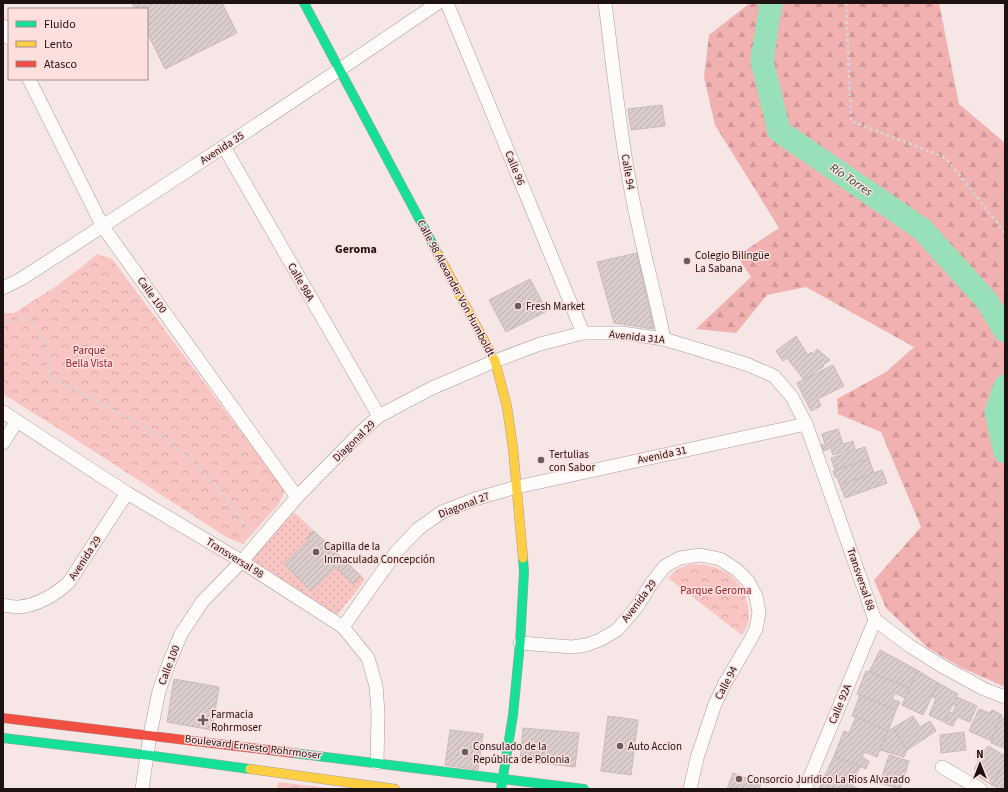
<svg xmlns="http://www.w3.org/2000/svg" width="1008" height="792" viewBox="0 0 1008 792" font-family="'Source Sans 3',sans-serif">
<defs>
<pattern id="forest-firs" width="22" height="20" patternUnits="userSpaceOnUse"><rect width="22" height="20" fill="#f2b1b1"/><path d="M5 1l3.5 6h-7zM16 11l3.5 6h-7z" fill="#cf9797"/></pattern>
<pattern id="park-crowns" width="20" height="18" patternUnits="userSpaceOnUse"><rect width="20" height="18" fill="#f9c5c3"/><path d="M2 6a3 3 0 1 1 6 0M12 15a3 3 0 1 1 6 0" fill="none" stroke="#d5a8a6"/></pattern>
<pattern id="garden-dots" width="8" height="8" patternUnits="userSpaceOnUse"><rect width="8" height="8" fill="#f9c5c3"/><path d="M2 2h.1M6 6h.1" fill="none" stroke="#d5a8a6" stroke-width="1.8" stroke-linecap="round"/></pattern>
<pattern id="building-hatch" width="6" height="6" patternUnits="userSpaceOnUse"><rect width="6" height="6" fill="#dbcdcc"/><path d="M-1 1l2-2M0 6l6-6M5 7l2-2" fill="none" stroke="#bcafae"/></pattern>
</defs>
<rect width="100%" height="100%" fill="#f6e6e5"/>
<polygon fill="url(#forest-firs)" points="750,3 939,3 959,104 1005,143 1005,687 962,668 928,648 886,608 874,580 921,527 881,432 838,414 837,399 886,372 914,347 806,287 767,295 736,333 696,329 751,277 737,256 779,228 715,125 704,77 709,35"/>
<g fill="url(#park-crowns)">
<polygon points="97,254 112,259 285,491 278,505 243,544 228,538 64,432 3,394 3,313 14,313 55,287 83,266"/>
<path d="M692,564C708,564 724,568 735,580C740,584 742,591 745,596C748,604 750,615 748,624C746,628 744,632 742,635L668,578C675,569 681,567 692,564Z"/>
<polygon points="278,782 336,789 277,789"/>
</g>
<polygon fill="url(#garden-dots)" points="294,512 314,531 307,538 309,540 284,565 311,591 336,567 353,584 361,576 365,580 335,618 248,560"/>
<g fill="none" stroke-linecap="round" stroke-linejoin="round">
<g stroke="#98e0ba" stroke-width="23">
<polyline points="771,3 762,61 779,131 922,229 987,301 1005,331"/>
<polyline points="1005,386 996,413 1005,452"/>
</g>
</g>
<g fill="url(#building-hatch)" stroke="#c9bbba">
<polygon points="132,3 222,3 237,33 165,69 147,32 147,9 135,9"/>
<polygon points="662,105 665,126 631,130 628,109"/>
<polygon points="637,253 654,329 614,323 597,262"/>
<polygon points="530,279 547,311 506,332 489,300"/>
<polygon points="796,336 808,355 811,352 813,354 817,349 830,360 823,365 824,366 804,380 787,358 783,361 776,351"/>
<polygon points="833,365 844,386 818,399 821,406 811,411 797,383"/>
<polygon points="838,429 843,444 853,441 855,449 833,455 829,443 828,444 829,449 823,451 821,445 825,444 822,434"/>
<polygon points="865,447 869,459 835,470 831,458"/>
<polygon points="869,459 874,473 840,485 837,476 835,477 833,471"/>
<polygon points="882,470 887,483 845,498 840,485"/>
<polygon points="314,531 361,576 353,584 336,567 311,591 284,564 309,540 307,538"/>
<polygon points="880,650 917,670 910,688 869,672"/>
<polygon points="917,670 938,683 923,715 902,705"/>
<polygon points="866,671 910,688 905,698 895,693 892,699 900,702 896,710 857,694"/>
<polygon points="174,679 219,687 212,730 167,722"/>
<polygon points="938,683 958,694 944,722 929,715 936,699 932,696"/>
<polygon points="860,695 896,710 888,731 852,716"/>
<polygon points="957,697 977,706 970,722 957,717 953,726 945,723 950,712 953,713 956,705 954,705"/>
<polygon points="979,709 990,713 992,710 1002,715 992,741 969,731"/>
<polygon points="608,716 638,720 631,775 601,771"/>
<polygon points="913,716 920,727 930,721 936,731 907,750 893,728"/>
<polygon points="856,717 888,731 877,757 865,752 862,757 869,761 866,769 834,756 844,731 849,733"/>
<polygon points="1000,717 1005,719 1005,748 991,743"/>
<polygon points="523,728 579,733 575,767 520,761"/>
<polygon points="893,728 907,750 904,757 880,750 888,731"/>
<polygon points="450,730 483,734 478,770 445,765"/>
<polygon points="964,732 966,750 941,753 940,735"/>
<polygon points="988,746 1005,756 1005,763 992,785 979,777 981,774 974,769 979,761 977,760"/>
<polygon points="889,755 909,761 900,789 880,783"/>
<polygon points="834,756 860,766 852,786 825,775"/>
<polygon points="1005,763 1005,789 1000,789 992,785"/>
<polygon points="733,773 761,784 759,789 727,789"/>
<polygon points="825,775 852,786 860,789 819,789"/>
</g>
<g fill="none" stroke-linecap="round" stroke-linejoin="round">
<defs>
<g id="street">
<polyline points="447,3 583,333"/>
<path d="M605,3C613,65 619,128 631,190C640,240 654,289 664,339"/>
<polyline points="3,26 9,38"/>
<polyline points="29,79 103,227 297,497"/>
<polyline points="224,147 379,416"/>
<path d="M3,288L21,279C161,189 300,97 438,3"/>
<polyline points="3,412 127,493 233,556 343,627 368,658 376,686 378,712 377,763"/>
<polyline points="3,443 17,421"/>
<path d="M3,605C8,606 14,607 19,607C38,605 55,595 69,582L127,493"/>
<polyline points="343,627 397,551 418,529 442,512 475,499 517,487 806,424"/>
<polyline points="520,643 572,647 586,645 600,640 617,630 636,608 651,584 665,566 680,558 700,555 720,559 737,570 748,581 756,596 759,613 756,629 748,644 725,683 715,704 697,758 690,789"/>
<polyline points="942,767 980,789"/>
<polyline points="142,789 150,735 159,691 169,663 181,634 202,602 242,561 297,497 361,432 379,416 432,388 495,361 540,344 583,333 622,333 664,339 746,364 774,376 792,397 806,424 875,620 910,646 940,665 984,689 1005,697"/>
<polyline points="805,789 875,620"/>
</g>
<g id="fast">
<polyline points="304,3 438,254"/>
<polyline points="3,738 146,755 250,769"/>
<polyline points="293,753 584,789"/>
<polyline points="501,789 513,715 520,643 524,572 523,558"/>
</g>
<g id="slow">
<polyline points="438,254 495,361 507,407 513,448 523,558"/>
<polyline points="250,769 395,789"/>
</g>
<polyline id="jam" points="3,718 293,753"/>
</defs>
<use href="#street" stroke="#aa9d9c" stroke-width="14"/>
<use href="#fast" stroke="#aa9d9c" stroke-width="10"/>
<use href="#slow" stroke="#aa9d9c" stroke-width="10"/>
<use href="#jam" stroke="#aa9d9c" stroke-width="10"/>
<g stroke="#d9d4d4" stroke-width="2.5" stroke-dasharray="3 3" stroke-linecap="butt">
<polyline points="846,3 851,121 946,158 1005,233"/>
<polyline points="3,323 29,318 48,349 48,376 169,440 215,485 252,533"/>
</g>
<use href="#street" stroke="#fefbfb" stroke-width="13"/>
<use href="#fast" stroke="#16e098" stroke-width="9"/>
<use href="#slow" stroke="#ffcf43" stroke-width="9"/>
<use href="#jam" stroke="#f24e42" stroke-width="9"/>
</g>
<g fill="#695c5b" stroke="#fde0de" stroke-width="1.5">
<circle cx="687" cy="261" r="4"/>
<circle cx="518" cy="306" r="4"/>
<circle cx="541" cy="460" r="4"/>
<circle cx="316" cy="552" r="4"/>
<path d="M201 714h4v4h4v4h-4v4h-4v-4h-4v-4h4z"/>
<circle cx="620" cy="746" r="4"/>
<circle cx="465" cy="752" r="4"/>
<circle cx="739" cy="779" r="4"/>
</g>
<g text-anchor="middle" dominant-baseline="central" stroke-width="3" stroke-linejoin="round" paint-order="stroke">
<g font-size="11" fill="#1d1111" stroke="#fde0de">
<text transform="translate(222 148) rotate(-33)">Avenida 35</text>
<text transform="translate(515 168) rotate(68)">Calle 96</text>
<text transform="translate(628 172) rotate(80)">Calle 94</text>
<text transform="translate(301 282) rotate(60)">Calle 98A</text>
<text transform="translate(456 288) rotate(62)">Calle 98 Alexander Von Humboldt</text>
<text transform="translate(152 295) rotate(54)">Calle 100</text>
<text transform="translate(637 337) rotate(6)">Avenida 31A</text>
<text transform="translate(354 441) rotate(-44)">Diagonal 29</text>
<text transform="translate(662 455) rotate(-12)">Avenida 31</text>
<text transform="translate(464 505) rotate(-21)">Diagonal 27</text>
<text transform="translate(85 558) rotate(-57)">Avenida 29</text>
<text transform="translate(235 558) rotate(32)">Transversal 98</text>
<text transform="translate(861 579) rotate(71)">Transversal 88</text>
<text transform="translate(639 601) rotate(-53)">Avenida 29</text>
<text transform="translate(169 665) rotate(-69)">Calle 100</text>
<text transform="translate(726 683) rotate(-62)">Calle 94</text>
<text transform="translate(840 704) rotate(-67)">Calle 92A</text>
<text transform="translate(253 747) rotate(7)">Boulevard Ernesto Rohrmoser</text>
</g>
<g font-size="11" fill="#1d1111" stroke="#fde0de" text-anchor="start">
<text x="695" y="255">Colegio Bilingüe<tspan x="695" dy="13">La Sabana</tspan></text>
<text x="526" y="306">Fresh Market</text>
<text x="549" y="454">Tertulias<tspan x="549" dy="13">con Sabor</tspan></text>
<text x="324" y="546">Capilla de la<tspan x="324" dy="13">Inmaculada Concepción</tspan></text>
<text x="211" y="714">Farmacia<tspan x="211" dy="13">Rohrmoser</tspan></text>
<text x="473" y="746">Consulado de la<tspan x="473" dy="13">República de Polonia</tspan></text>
<text x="628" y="746">Auto Accion</text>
<text x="747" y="779">Consorcio Juridico La Rios Alvarado</text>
</g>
<g font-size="11" fill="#9a1e2d" stroke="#fde0de">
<text x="89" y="350">Parque<tspan x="89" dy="13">Bella Vista</tspan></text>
<text x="716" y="590">Parque Geroma</text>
</g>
<g font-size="12" font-style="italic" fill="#22503a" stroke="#fde0de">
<text transform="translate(851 180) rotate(34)">Río Torres</text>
</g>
<g font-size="12" font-weight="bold" fill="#1d1111" stroke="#fde0de">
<text x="356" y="249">Geroma</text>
</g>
</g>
<rect width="1008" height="792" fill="none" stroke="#1d1111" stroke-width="8"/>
<rect x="8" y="8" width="140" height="72" fill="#fde0de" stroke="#a38d8c"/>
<rect x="16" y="21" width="20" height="6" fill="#16e098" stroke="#a38d8c"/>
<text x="44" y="28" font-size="12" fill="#1d1111">Fluido</text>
<rect x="16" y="41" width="20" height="6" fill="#ffcf43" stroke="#a38d8c"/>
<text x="44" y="48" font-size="12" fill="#1d1111">Lento</text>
<rect x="16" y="61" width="20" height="6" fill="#f24e42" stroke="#a38d8c"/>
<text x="44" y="68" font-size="12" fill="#1d1111">Atasco</text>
<g transform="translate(980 764)" stroke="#fde0de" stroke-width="3" paint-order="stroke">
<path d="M0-3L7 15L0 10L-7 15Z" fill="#1d1111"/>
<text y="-6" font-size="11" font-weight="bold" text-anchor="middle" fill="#1d1111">N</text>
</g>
</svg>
